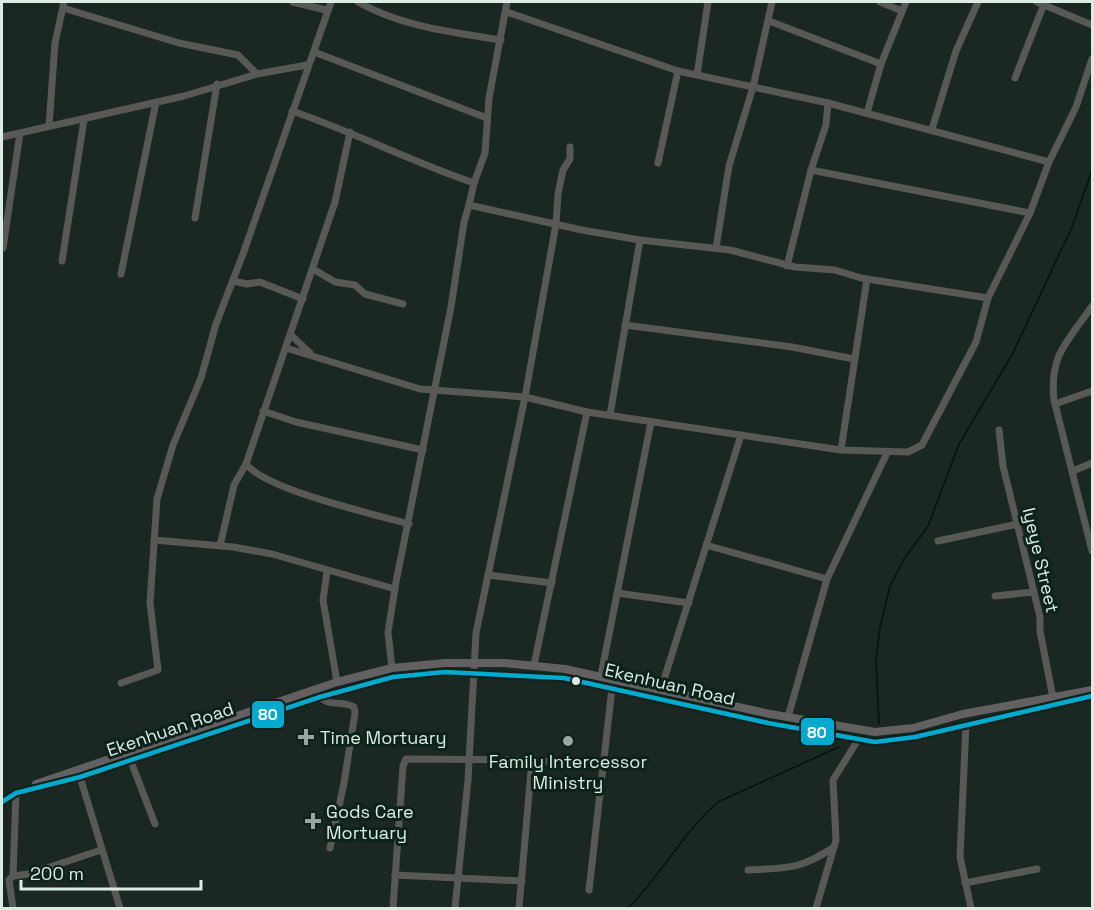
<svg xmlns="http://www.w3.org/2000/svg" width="1094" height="910" viewBox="0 0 1094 910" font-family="'Space Grotesk',sans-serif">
<rect width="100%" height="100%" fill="#1b2723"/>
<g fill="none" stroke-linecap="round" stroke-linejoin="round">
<g stroke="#06120d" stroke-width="1.5">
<polyline points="879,724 876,659 880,627 890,586 904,559 928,526 959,444 1013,353 1072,227 1092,170"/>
<path d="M628,908C661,876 682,833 718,802L839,747"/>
</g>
<g stroke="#585857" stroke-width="7">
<polyline points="293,2 326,10"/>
<path d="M358,2C402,27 452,32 501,40"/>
<polyline points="880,2 902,11"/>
<polyline points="1037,2 1092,25"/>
<polyline points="63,8 179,43 238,55 257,74"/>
<polyline points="507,12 678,71 658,163"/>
<polyline points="769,21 881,64"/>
<polyline points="314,52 487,118"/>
<polyline points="678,71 828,103 1049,162"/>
<polyline points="697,75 708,2"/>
<polyline points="1015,78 1044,4"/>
<path d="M292,111C354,132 412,162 474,183L469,205L582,230L640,240L730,250L795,267L835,270L861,278L988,298"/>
<polyline points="867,113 881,64 906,2"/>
<polyline points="49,126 55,43 64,2"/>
<polyline points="932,129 956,51 978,2"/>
<path d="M350,132L335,202L246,464C267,490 373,514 409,524"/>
<polyline points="2,137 184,96 257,74 307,65"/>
<polyline points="811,170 1030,213"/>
<polyline points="474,183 485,153 489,98 507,2"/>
<polyline points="195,218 217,84"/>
<polyline points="3,248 20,133"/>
<polyline points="716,248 729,166 753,87 772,2"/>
<polyline points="62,261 84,120"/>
<polyline points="787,266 811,170 826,125 828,103"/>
<polyline points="313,269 335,282 355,285 365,294 403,304"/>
<polyline points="121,274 156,102"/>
<polyline points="233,281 247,284 260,282 303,299"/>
<path d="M1092,306C1068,342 1049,354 1054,400L1092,551"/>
<polyline points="625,325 792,347 854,359"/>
<polyline points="291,335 310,353"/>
<polyline points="286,348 420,389 525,397 587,412 841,450 908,452 922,445 976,342 988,298 1030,213 1049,162 1076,107 1092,59"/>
<polyline points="1055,404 1092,391"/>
<polyline points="263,411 296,422 423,450"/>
<polyline points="610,415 640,240"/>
<polyline points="999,430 1003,466 1040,617 1040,631 1053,698"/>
<polyline points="841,450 867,279"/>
<polyline points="1073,471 1092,463"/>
<polyline points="154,540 233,547 272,554 395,589"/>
<polyline points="938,541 1018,524"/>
<polyline points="706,545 827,579"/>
<polyline points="220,546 234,485 246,464"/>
<polyline points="327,572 323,600 337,682"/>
<polyline points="488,575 552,583"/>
<polyline points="617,593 689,603"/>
<polyline points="995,596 1034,592"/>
<polyline points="534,665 587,412"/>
<polyline points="392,668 388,632 396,582 451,307 464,222 469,205"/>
<polyline points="601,675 651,422"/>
<polyline points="121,683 158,670 150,603 157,499 173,445 201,378 216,324 243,254 331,2"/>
<polyline points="661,689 741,435"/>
<path d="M320,697C329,707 343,700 354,707L355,713L344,783L330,848"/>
<polyline points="788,717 827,579 887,453"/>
<polyline points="966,724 960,857 971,908"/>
<polyline points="130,759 155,824"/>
<polyline points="80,777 120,908"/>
<path d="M748,870C787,868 800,870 834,847"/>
<polyline points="395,875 522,881"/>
<polyline points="13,876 29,874 101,850"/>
<polyline points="965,883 1037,869"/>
<polyline points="589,890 612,688"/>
<polyline points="13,908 9,880 13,876 16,793"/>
<polyline points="393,908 403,766 406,759 532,760 601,766"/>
<polyline points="455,908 468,780 476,633 525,397 556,224 558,194 563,170 570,159 570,147"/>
<polyline points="519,908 532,760"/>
<polyline points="816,908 836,840 833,780 858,740"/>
</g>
<g stroke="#626060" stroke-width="8">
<polyline points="36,784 337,682 392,668 445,663 504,663 565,669 770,714 875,732 913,728 963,714 1092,690"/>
<polyline points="2,802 16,793 80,777 320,697 393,677 445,672 564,678 768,723 875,742 915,737 1092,696"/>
</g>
<defs>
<polyline id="bus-1" points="2,802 16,793 80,777 320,697 393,677 445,672 564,678 768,723 875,742 915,737 1092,696"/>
</defs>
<use href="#bus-1" stroke="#0c221b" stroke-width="9"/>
<use href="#bus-1" stroke="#00a9ce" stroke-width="4.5"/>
</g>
<circle fill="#ddebe5" stroke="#0c221b" stroke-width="2" cx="576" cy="681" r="5"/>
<g fill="#99a6a1" stroke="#0c221b" stroke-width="2">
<path d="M303 728h6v6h6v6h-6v6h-6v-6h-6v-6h6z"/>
<circle cx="568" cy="741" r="6"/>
<path d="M310 812h6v6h6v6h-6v6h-6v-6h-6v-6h6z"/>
</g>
<g text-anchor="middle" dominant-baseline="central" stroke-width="6" stroke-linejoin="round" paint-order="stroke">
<g font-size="18" fill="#ddebe5" stroke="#0c221b">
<text transform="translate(1041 560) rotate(77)">Iyeye Street</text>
<text transform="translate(670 684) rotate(13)">Ekenhuan Road</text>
<text transform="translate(170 729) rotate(-19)">Ekenhuan Road</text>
</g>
<g font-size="18" fill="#ddebe5" stroke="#0c221b" text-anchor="start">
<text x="320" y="737">Time Mortuary</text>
<text x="568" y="761" text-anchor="middle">Family Intercessor<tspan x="568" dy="21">Ministry</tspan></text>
<text x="326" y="811">Gods Care<tspan x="326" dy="21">Mortuary</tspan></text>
</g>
</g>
<g stroke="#0c221b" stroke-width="2">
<rect x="251" y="700" width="34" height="29" rx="6" fill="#00a9ce"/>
<rect x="800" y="717" width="35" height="29" rx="6" fill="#00a9ce"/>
</g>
<g font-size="16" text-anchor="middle" font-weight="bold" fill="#fff">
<text x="268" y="720">80</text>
<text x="817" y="738">80</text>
</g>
<rect width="1094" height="910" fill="none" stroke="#ddebe5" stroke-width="6"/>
<path d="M21 880v9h180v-9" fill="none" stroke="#ddebe5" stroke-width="3"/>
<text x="30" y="880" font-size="18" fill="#ddebe5" stroke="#0c221b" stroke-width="4.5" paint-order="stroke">200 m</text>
</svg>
